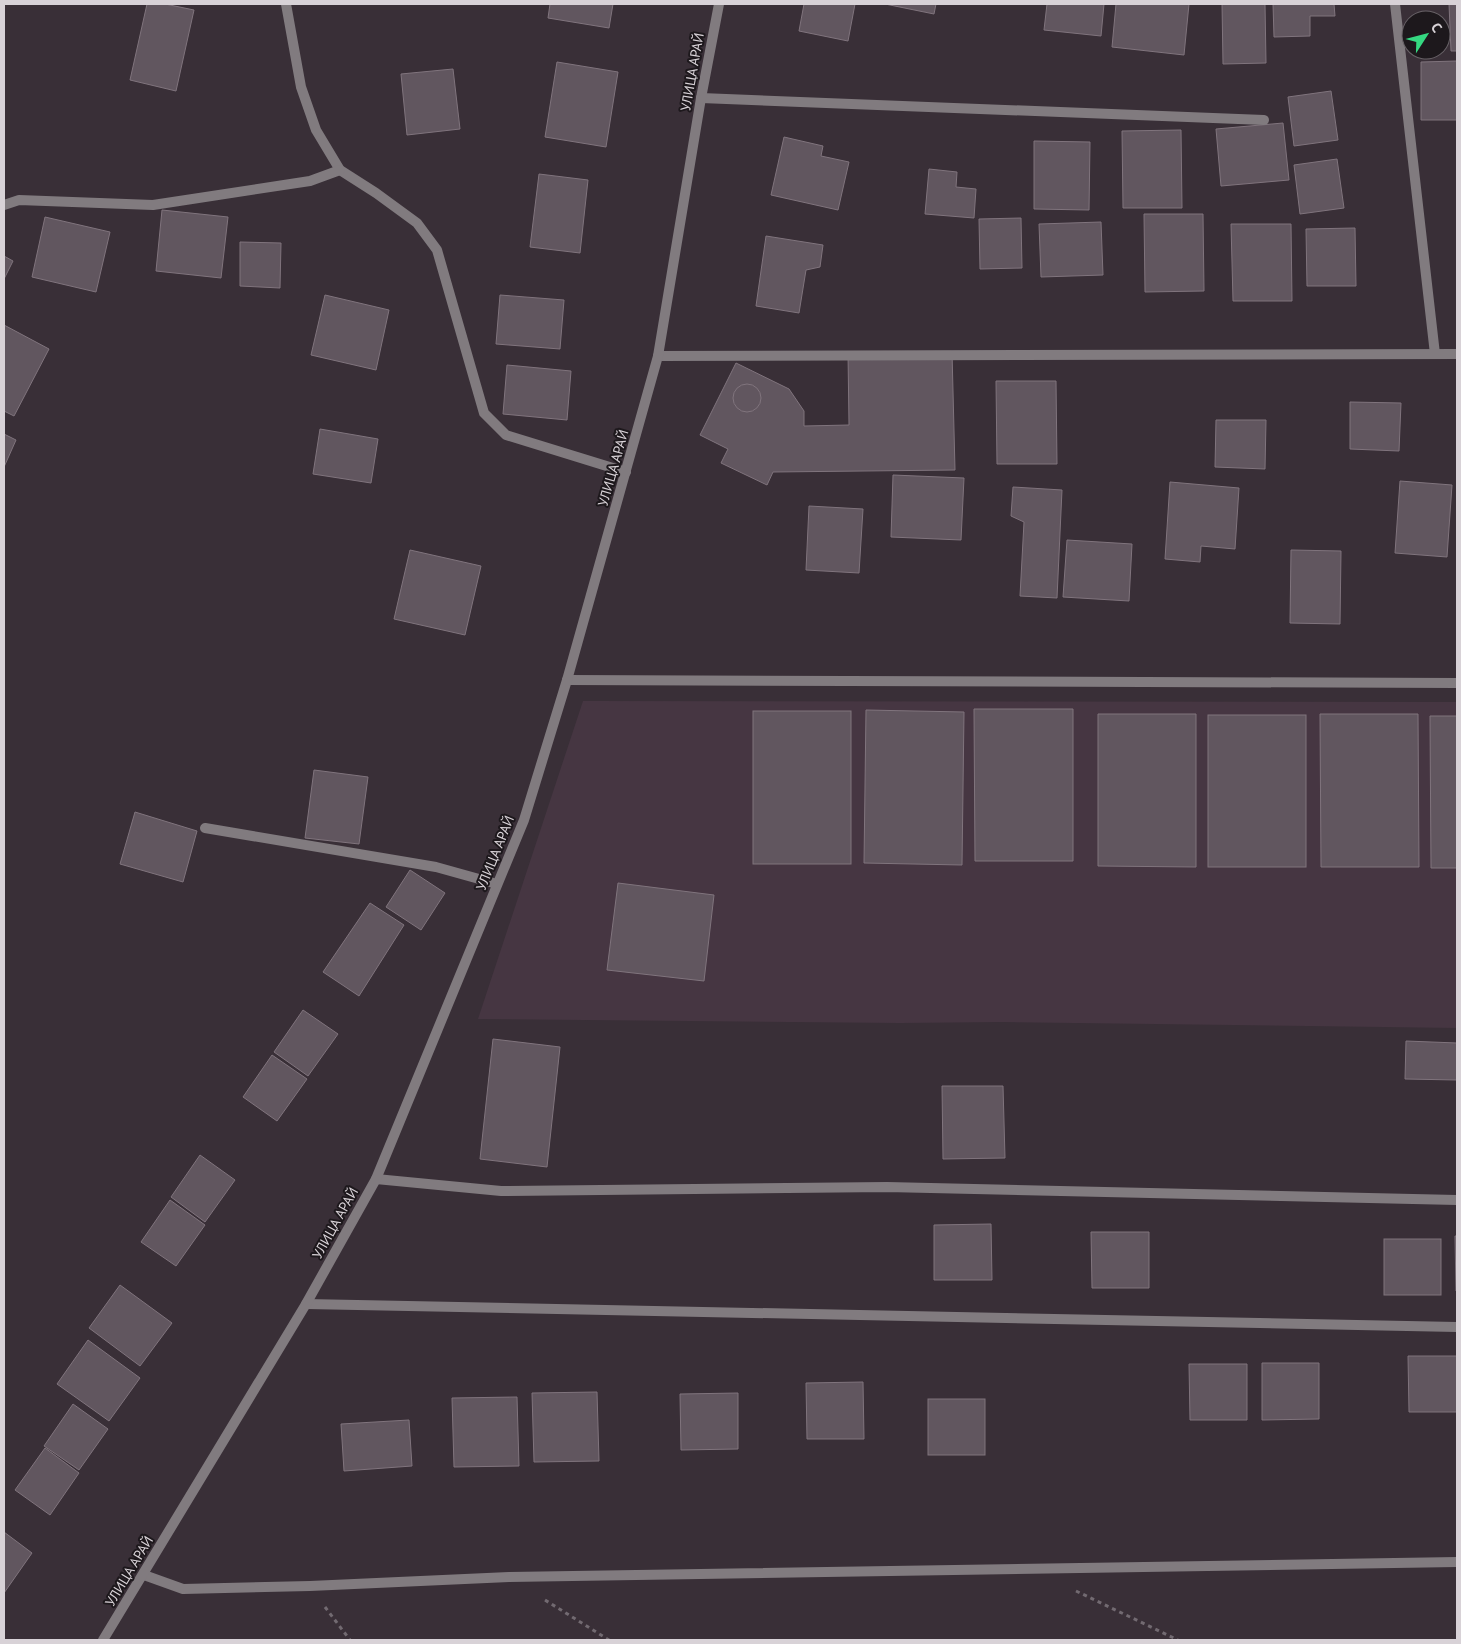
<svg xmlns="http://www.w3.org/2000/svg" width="1461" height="1644" viewBox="0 0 1461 1644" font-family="'PT Sans',sans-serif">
<rect width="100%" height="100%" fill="#392f37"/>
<polygon fill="#463642" points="583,701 1457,702 1457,1028 1002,1022 900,1023 478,1019"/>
<g fill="#61565f" stroke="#80747d">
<polygon points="147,4 165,4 194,10 176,91 130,80"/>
<polygon points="550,4 613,4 609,28 548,18"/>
<polygon points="804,4 855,4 848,41 799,31"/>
<polygon points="885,4 936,4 934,14"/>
<polygon points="1047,4 1104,4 1101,36 1044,30"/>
<polygon points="1116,4 1189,4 1184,55 1112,47"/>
<polygon points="1222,4 1265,4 1266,63 1223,64"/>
<polygon points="1273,4 1334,4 1335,16 1310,16 1310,36 1274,37"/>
<polygon points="1449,4 1457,4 1457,51 1451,51"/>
<polygon points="1457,61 1457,120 1421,120 1421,62"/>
<polygon points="557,62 618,72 606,147 545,137"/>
<polygon points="453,69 460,129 407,135 401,74"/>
<polygon points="1331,91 1338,140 1294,146 1288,97"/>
<polygon points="1283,123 1289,180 1221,186 1216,129"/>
<polygon points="1181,130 1182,208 1123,208 1122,131"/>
<polygon points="784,137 823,146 821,156 849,162 838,210 771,195"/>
<polygon points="1034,141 1090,142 1089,210 1034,209"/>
<polygon points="1337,159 1344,208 1300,214 1294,165"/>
<polygon points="929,169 957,172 956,187 976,189 974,218 925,214"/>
<polygon points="539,174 588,180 580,253 530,247"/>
<polygon points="162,210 228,217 221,278 156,271"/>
<polygon points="1144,214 1203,214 1204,291 1145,292"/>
<polygon points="45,217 110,232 96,292 32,277"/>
<polygon points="1021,218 1022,268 980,269 979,219"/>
<polygon points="1101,222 1103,275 1041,277 1039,224"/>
<polygon points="1231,224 1291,224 1292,301 1233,301"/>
<polygon points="1355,228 1356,286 1307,286 1306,229"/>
<polygon points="766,236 823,245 820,267 806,270 799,313 756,306"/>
<polygon points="240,242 281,243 280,288 240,286"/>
<polygon points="4,256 13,261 4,279"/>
<polygon points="325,295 389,310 376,370 311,355"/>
<polygon points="500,295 564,300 560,349 496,344"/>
<polygon points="4,325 49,349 14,416 4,411"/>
<polygon points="952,352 955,470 773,472 767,485 721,463 728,449 700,435 736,363 789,389 804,411 804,426 849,425 848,353"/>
<polygon points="507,365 571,371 567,420 503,414"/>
<polygon points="996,381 1056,381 1057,464 997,464"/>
<circle cx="747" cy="398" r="14"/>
<polygon points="1350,402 1401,403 1399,451 1350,449"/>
<polygon points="1216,420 1266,420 1265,469 1215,467"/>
<polygon points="320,429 378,439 371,483 313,474"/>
<polygon points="4,434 16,440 4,467"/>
<polygon points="893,475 964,478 961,540 891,537"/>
<polygon points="1400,481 1452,485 1447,557 1395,553"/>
<polygon points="1170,482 1239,488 1235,549 1201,546 1200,562 1165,559"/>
<polygon points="1013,487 1062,490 1057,598 1020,596 1024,522 1011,516"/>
<polygon points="809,506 863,509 859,573 806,570"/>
<polygon points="1067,540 1132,544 1129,601 1063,597"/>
<polygon points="410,550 481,566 465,635 394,619"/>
<polygon points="1291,550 1341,551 1340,624 1290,623"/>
<polygon points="974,709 1073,709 1073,861 975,861"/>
<polygon points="866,710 964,712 962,865 864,863"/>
<rect x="753" y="711" width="98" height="153"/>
<polygon points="1098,714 1196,714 1196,867 1098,866"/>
<polygon points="1320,714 1418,714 1419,867 1321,867"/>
<rect x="1208" y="715" width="98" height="152"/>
<polygon points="1430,716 1457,716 1457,868 1431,868"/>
<polygon points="314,770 368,777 359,844 305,838"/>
<polygon points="135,812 197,831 183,882 120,864"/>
<polygon points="410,870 445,893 421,930 386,907"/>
<polygon points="618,883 714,895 704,981 607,970"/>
<polygon points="370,903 404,925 359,996 323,972"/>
<polygon points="303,1010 338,1034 308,1076 274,1052"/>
<polygon points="493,1039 560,1047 547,1167 480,1159"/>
<polygon points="1406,1041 1457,1043 1457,1080 1405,1079"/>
<polygon points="272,1055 307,1079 277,1121 243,1097"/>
<polygon points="942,1086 1003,1086 1005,1158 943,1159"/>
<polygon points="200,1155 235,1180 205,1222 171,1197"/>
<polygon points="170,1200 205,1225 176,1266 141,1242"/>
<polygon points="991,1224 992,1280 934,1280 934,1225"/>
<polygon points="1091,1232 1149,1232 1149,1288 1092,1288"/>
<polygon points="1455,1236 1457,1236 1457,1291 1456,1291"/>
<rect x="1384" y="1239" width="57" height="56"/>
<polygon points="120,1285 172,1323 140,1366 89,1328"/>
<polygon points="88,1340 140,1378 109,1421 57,1384"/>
<polygon points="1408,1356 1457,1356 1457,1412 1409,1412"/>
<polygon points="1262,1363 1319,1363 1319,1419 1262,1420"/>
<polygon points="1189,1364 1247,1364 1247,1420 1190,1420"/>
<polygon points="863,1382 864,1439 807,1439 806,1383"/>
<polygon points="597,1392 599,1461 534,1462 532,1393"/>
<polygon points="738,1393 738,1449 681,1450 680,1394"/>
<polygon points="517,1397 519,1466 454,1467 452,1398"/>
<rect x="928" y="1399" width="57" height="56"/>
<polygon points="73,1404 108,1429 79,1470 44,1446"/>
<polygon points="409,1420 412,1466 344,1471 341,1424"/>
<polygon points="45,1448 79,1473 50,1515 15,1490"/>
<polygon points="4,1532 32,1553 4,1593"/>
</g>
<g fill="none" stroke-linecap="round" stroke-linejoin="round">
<g stroke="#726a71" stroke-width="3" stroke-dasharray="4 4" stroke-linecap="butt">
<polyline points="1076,1591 1178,1640"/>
<polyline points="545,1600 609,1640"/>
<polyline points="325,1607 350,1640"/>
</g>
<g stroke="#817b7f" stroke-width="10">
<polyline points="286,4 301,87 316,130 340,170 376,193 417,223 437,250 484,413 506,435 626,472"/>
<polyline points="1395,4 1435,354"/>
<polyline points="701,98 1264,120"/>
<polyline points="4,205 19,200 153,205 310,181 340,170"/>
<polyline points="658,356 1457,354"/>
<polyline points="567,680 1457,683"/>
<polyline points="205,828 436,867 497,884"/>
<polyline points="376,1179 501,1191 887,1187 1457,1200"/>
<polyline points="306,1304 1457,1327"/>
<polyline points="144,1575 183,1589 310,1586 509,1577 1457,1562"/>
<polyline points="103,1640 306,1304 376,1179 524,820 567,680 658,356 701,98 719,4"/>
</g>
</g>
<g text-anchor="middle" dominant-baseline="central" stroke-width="4" stroke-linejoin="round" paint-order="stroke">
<g font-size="14" fill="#d8d2d7" stroke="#1d181c">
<text transform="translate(692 72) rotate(-80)">УЛИЦА АРАЙ</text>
<text transform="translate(613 468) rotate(-74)">УЛИЦА АРАЙ</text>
<text transform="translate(495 853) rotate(-68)">УЛИЦА АРАЙ</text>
<text transform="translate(335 1223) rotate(-61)">УЛИЦА АРАЙ</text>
<text transform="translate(129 1571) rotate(-59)">УЛИЦА АРАЙ</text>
</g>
</g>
<rect width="1461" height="1644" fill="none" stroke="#d8d2d7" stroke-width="10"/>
<g transform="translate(1426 35) rotate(54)"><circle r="24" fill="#1d181c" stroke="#686267"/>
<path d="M0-4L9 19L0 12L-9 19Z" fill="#35d881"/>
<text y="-8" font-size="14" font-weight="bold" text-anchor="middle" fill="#d8d2d7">С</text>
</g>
</svg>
